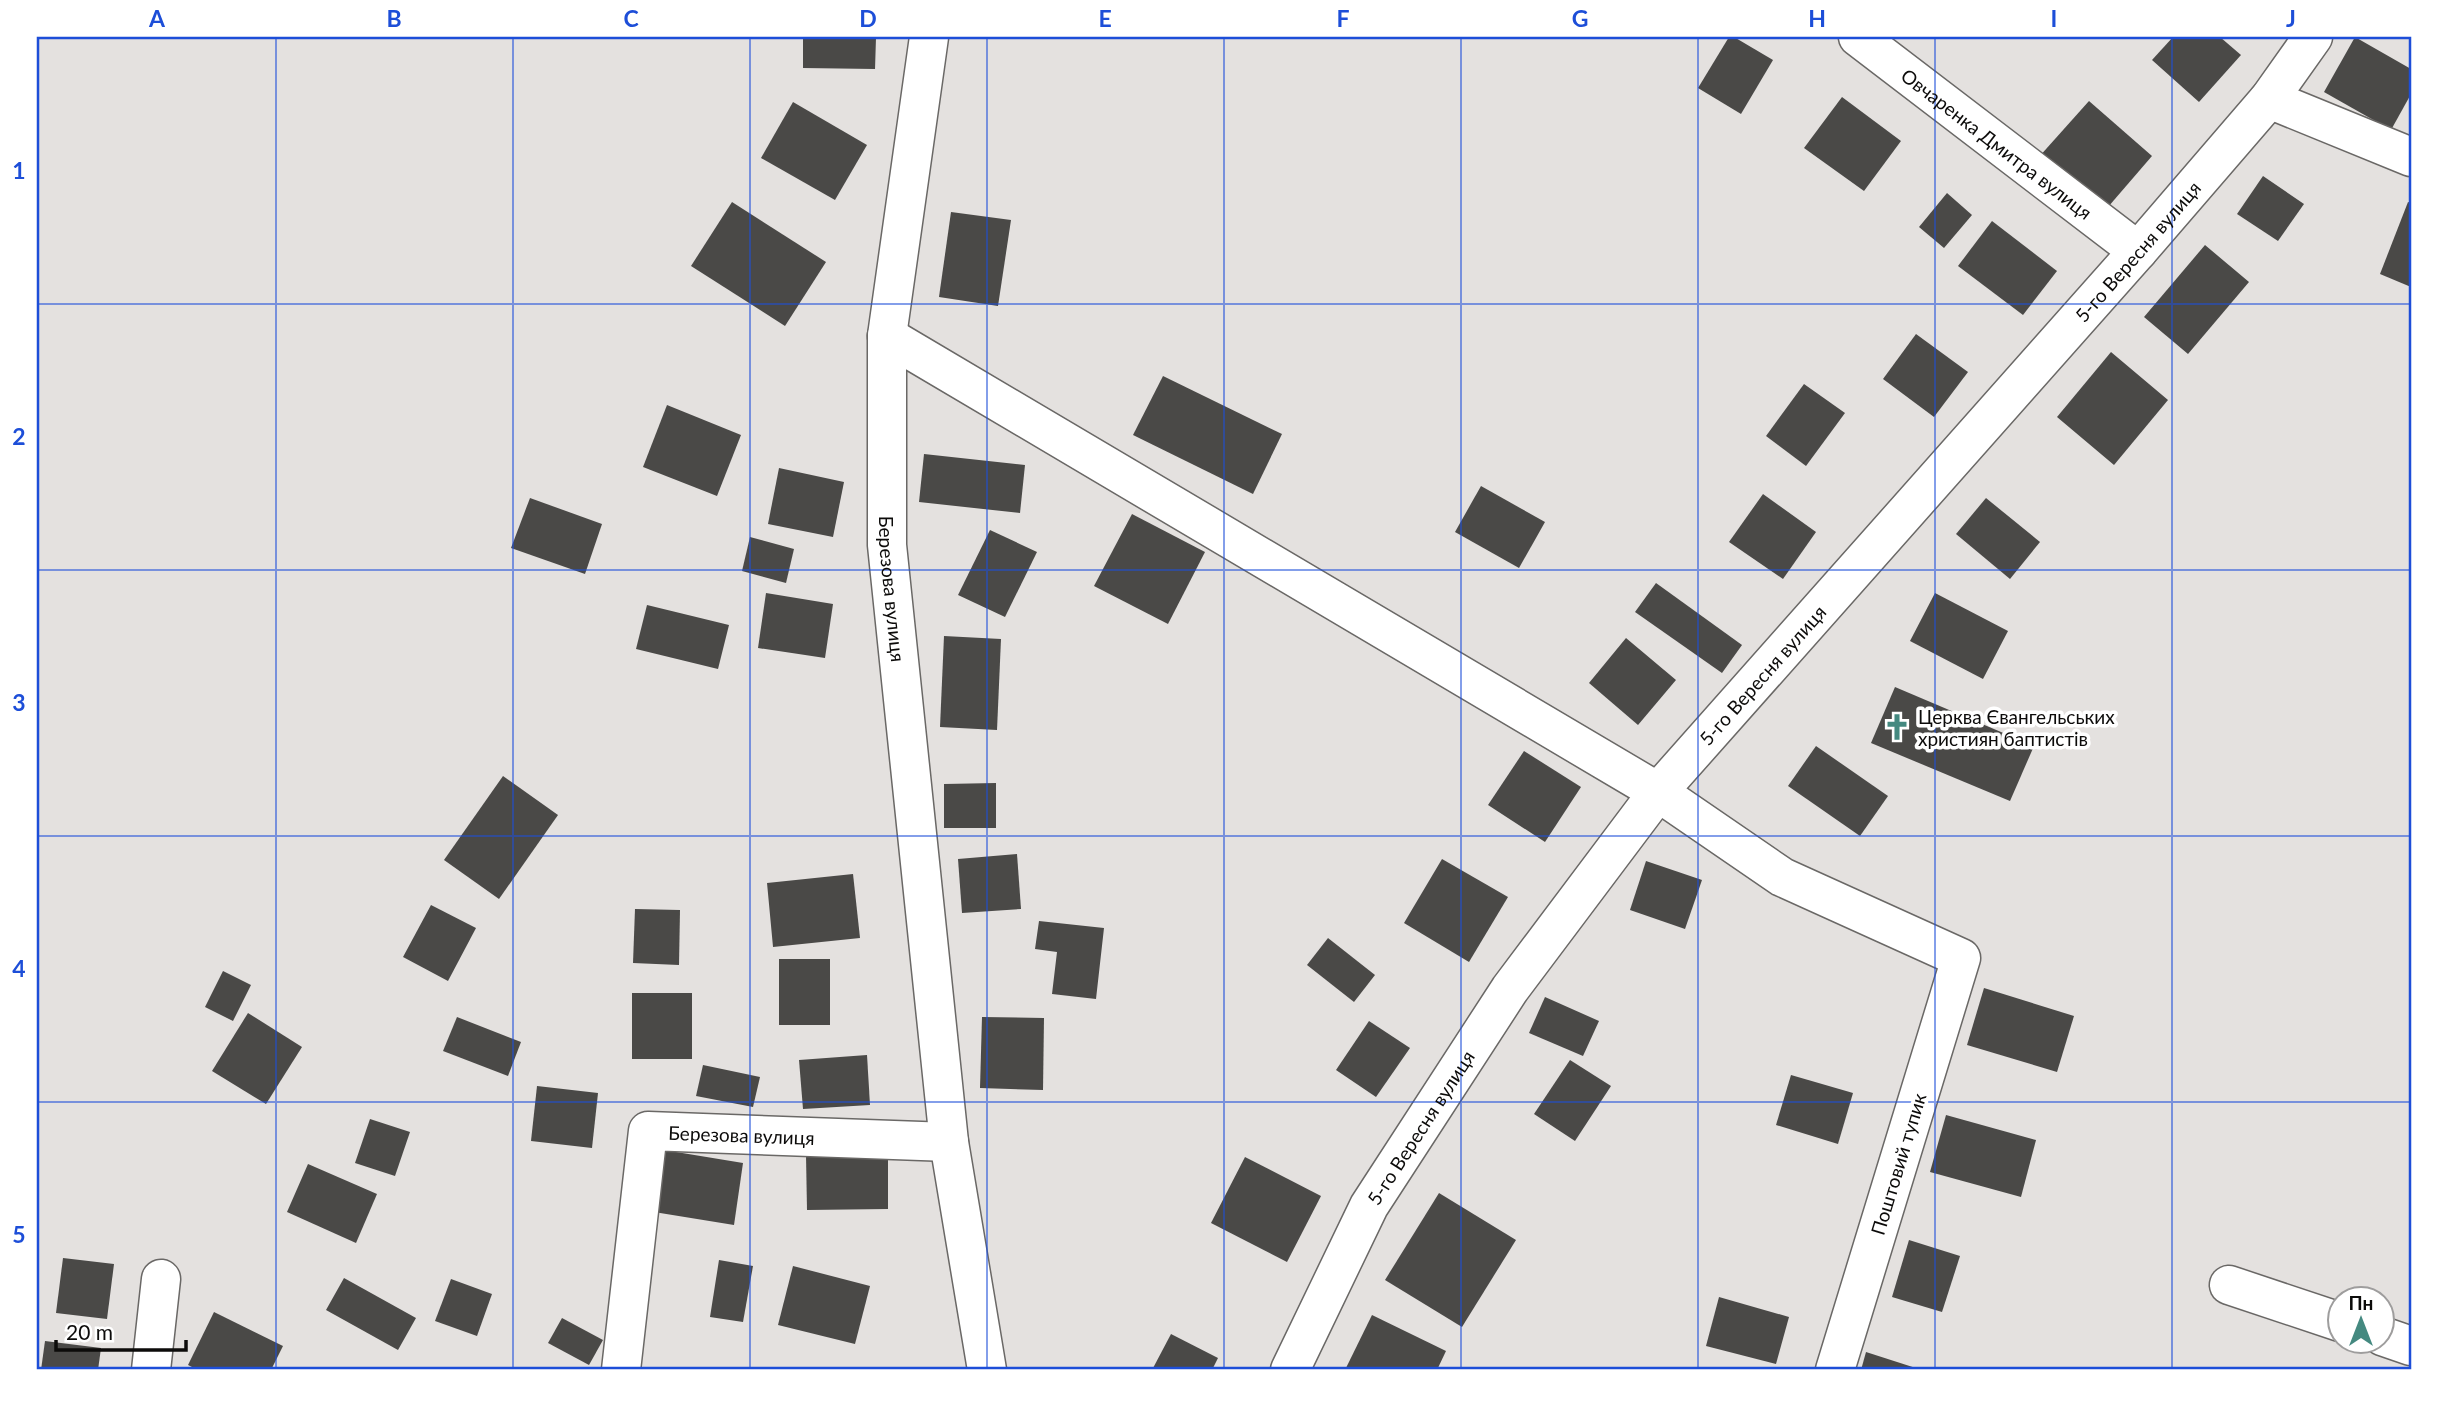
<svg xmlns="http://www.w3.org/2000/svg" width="2448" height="1407" viewBox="0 0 2448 1407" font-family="Lato,sans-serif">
<rect width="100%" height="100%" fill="#e4e1df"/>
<g fill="#4a4947">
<polygon points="803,37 876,37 875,69 803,68"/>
<polygon points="1729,37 1734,37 1773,60 1741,114 1698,88"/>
<polygon points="2173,37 2220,37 2241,55 2199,102 2152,60"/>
<polygon points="2355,37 2411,69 2411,94 2391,130 2324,92"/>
<polygon points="1842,97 1901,141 1864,191 1804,148"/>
<polygon points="2089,101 2152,156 2102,214 2038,158"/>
<polygon points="793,102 867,145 835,200 761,158"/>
<polygon points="2263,176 2304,204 2278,241 2237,214"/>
<polygon points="1947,193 1972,215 1944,248 1919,227"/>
<polygon points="732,202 826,262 785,326 691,266"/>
<polygon points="2408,202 2411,203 2411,287 2380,274"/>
<polygon points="951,212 1011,220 998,306 939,297"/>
<polygon points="1992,221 2057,271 2023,315 1958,266"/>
<polygon points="2205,245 2249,282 2188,354 2144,317"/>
<polygon points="1916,334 1968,372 1934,417 1883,379"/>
<polygon points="2111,352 2168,400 2114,465 2057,417"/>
<polygon points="1163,376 1282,434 1253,494 1133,435"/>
<polygon points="1804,384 1845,413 1806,466 1766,436"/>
<polygon points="667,405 741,435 717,496 643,467"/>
<polygon points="924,454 1025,465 1020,513 919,502"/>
<polygon points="779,468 844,482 833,537 768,524"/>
<polygon points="1481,486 1545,522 1519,568 1455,532"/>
<polygon points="1763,494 1816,532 1783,579 1729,542"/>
<polygon points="530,498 602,524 585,574 511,548"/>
<polygon points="1986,498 2040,542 2010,579 1956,534"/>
<polygon points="1132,514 1205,552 1168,624 1094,586"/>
<polygon points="990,530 1037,552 1005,617 958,595"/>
<polygon points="750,537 794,549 786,583 742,571"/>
<polygon points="1656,583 1742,645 1722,673 1635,612"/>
<polygon points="766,593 833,604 825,658 758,648"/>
<polygon points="1935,593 2008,631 1983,679 1910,641"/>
<polygon points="647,605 729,625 718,669 636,649"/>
<polygon points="944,636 1001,639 997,730 940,727"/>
<polygon points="1626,638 1676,680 1638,725 1589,683"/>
<polygon points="1895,687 2034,746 2010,801 1871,743"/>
<polygon points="1816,746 1888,796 1860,836 1788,786"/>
<polygon points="1524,751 1581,787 1545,842 1488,805"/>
<polygon points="503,776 558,815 499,899 444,860"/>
<polygon points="996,783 996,828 944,828 944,784"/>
<polygon points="1017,854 1021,909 962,913 958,859"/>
<polygon points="1442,859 1508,897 1469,962 1404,923"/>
<polygon points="1646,861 1702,880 1685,929 1630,910"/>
<polygon points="853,874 860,938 773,947 767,883"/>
<polygon points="431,905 476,928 448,981 403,957"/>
<polygon points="635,909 680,910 679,965 633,963"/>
<polygon points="1039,921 1104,928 1096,999 1052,994 1057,952 1035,949"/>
<polygon points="1328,938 1375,975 1354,1002 1307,965"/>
<rect x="779" y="959" width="51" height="66"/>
<polygon points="223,971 251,985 233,1021 205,1007"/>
<polygon points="1984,988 2074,1016 2057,1072 1967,1045"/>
<rect x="632" y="993" width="60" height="66"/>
<polygon points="1545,997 1599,1021 1583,1056 1529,1033"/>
<polygon points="248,1013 302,1047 266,1104 212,1071"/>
<polygon points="457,1017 521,1042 508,1076 443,1051"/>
<polygon points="982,1017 1044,1018 1043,1090 980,1088"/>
<polygon points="1369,1021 1410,1048 1376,1097 1336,1070"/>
<polygon points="867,1055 870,1105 803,1109 799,1060"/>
<polygon points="1570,1060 1611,1086 1575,1141 1534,1114"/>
<polygon points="703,1065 760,1077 753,1107 696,1096"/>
<polygon points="1791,1075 1853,1093 1838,1144 1776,1125"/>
<polygon points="537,1086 598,1093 592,1148 531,1141"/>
<polygon points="1946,1115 2036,1140 2021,1197 1930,1172"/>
<polygon points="370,1119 410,1132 395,1176 355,1163"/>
<polygon points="664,1150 743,1163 734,1225 654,1212"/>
<polygon points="806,1155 888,1155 888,1209 807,1210"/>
<polygon points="1245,1157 1321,1196 1287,1262 1211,1223"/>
<polygon points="308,1164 377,1194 356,1243 287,1212"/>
<polygon points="1439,1193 1516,1240 1462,1327 1385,1280"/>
<polygon points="1909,1240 1960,1256 1942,1312 1892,1297"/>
<polygon points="63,1258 114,1264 107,1319 56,1313"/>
<polygon points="719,1260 753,1266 743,1322 710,1317"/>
<polygon points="793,1266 870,1286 855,1344 778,1325"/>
<polygon points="344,1278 416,1318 398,1350 326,1310"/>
<polygon points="451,1279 492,1294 477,1336 435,1321"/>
<polygon points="1719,1297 1789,1317 1776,1364 1706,1346"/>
<polygon points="214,1312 283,1346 271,1370 198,1370 188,1365"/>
<polygon points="1372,1315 1446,1351 1437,1370 1345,1370"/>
<polygon points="562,1318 603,1340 589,1365 548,1343"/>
<polygon points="1171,1334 1218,1358 1212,1370 1152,1370"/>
<polygon points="45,1341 101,1348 98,1370 41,1370"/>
<polygon points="1866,1352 1922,1370 1861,1370"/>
</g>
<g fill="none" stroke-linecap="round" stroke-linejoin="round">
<defs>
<g id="street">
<path id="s1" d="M929,37L887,336V545L949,1142L987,1370"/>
<path id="s2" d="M1858,37L2138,251"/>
<polyline points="2269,99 2411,157"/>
<polyline points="887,336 1658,792 1782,877 1961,958 1835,1370"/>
<polyline points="2229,1285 2340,1322"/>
<polyline points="2382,1336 2411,1346"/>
<polyline points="151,1370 161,1279"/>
<path id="s3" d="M621,1370L648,1131L949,1142"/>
</g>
<g id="secondary">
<path id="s4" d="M1290,1370L1369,1206L1510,989L1658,792L2138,251L2269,99L2313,37"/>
</g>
</defs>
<use href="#street" stroke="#6a6866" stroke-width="41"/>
<use href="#secondary" stroke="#6a6866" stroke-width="41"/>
<use href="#street" stroke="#fff" stroke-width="38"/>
<use href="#secondary" stroke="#fff" stroke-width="38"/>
</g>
<path fill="none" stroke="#1d4ed8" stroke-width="2" stroke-opacity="0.55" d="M276,37V1370M513,37V1370M750,37V1370M987,37V1370M1224,37V1370M1461,37V1370M1698,37V1370M1935,37V1370M2172,37V1370M37,304H2411M37,570H2411M37,836H2411M37,1102H2411"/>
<defs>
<symbol id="church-bare" viewBox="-9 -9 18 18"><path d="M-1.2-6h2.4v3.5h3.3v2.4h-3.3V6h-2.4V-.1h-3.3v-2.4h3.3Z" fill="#448980" stroke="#fff" stroke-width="2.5" paint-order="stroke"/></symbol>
</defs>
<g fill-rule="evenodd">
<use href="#church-bare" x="1878" y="708" width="38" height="38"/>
</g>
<g text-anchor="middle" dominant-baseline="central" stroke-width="7" stroke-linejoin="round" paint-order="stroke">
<g font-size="19" fill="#0c0b0a" stroke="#fff">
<text stroke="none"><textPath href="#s2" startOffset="175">Овчаренка Дмитра вулиця</textPath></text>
<text stroke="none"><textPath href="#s4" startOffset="1410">5-го Вересня вулиця</textPath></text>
<text stroke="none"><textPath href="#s1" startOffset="555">Березова вулиця</textPath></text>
<text stroke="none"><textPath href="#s4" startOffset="844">5-го Вересня вулиця</textPath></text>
<text stroke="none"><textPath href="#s4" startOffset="276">5-го Вересня вулиця</textPath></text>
<text stroke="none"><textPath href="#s3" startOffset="334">Березова вулиця</textPath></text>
<text transform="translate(1898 1164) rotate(-73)">Поштовий тупик</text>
</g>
<g font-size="19" fill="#0c0b0a" stroke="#fff" text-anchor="start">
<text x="1918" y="716">Церква Євангельських<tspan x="1918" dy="22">християн баптистів</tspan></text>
</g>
</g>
<rect width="2448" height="1407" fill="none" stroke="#ffffff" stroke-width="77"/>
<g transform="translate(2361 1320)"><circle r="33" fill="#ffffff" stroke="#9e9d9d" stroke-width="2"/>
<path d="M0-5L12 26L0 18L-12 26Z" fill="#448980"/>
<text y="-10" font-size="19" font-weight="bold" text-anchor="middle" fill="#0c0b0a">Пн</text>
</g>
<path d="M56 1340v10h130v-10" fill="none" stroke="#0c0b0a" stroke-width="3.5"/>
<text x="66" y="1340" font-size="21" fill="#0c0b0a" stroke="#ffffff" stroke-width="5" paint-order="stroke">20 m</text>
<rect x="38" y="38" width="2372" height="1330" fill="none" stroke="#1d4ed8" stroke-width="2.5"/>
<g font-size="23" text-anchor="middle" font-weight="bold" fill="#1d4ed8">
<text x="157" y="27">A</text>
<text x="394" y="27">B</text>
<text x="631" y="27">C</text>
<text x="868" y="27">D</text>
<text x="1105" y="27">E</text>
<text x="1343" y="27">F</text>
<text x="1580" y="27">G</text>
<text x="1817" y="27">H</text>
<text x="2054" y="27">I</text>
<text x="2291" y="27">J</text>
<text x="19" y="179">1</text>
<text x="19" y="445">2</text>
<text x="19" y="711">3</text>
<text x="19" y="977">4</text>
<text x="19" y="1243">5</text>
</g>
</svg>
